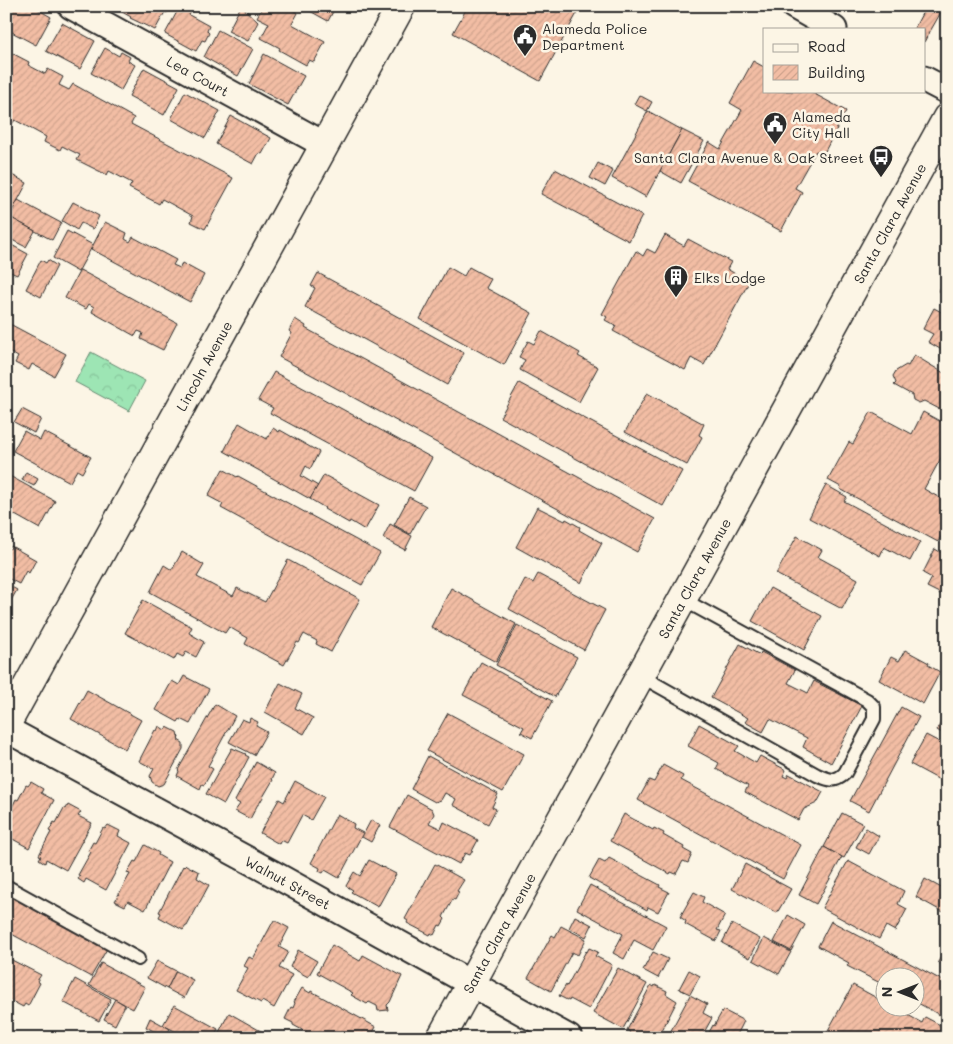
<svg xmlns="http://www.w3.org/2000/svg" width="953" height="1044" viewBox="0 0 953 1044" font-family="Mali,sans-serif">
<defs>
<pattern id="park-crowns" width="20" height="18" patternUnits="userSpaceOnUse" patternTransform="scale(1.25)"><rect width="20" height="18" fill="#9de5b4"/><path d="M2 6a3 3 0 1 1 6 0M12 15a3 3 0 1 1 6 0" fill="none" stroke="#87c59b"/></pattern>
<pattern id="building-hatch" width="6" height="6" patternUnits="userSpaceOnUse" patternTransform="scale(1.25)"><rect width="6" height="6" fill="#f2bda4"/><path d="M-1 1l2-2M0 6l6-6M5 7l2-2" fill="none" stroke="#d0a38d"/></pattern>
</defs>
<rect width="100%" height="100%" fill="#fcf5e5"/>
<filter id="ink" filterUnits="userSpaceOnUse"><feTurbulence type="fractalNoise" baseFrequency=".02" numOctaves="2"/><feDisplacementMap in="SourceGraphic" scale="10" xChannelSelector="R" yChannelSelector="G"/><feConvolveMatrix kernelMatrix="1 2 1 2 8 2 1 2 1" color-interpolation-filters="sRGB"/></filter>
<g filter="url(#ink)">
<polygon fill="url(#park-crowns)" stroke="#648870" points="91,352 145,381 129,411 75,382"/>
<g fill="url(#building-hatch)" stroke="#2b2b2b">
<polygon points="6,6 32,6 51,17 36,45 6,29"/>
<polygon points="125,6 170,6 167,13 165,12 155,30 130,18 131,17 122,12"/>
<polygon points="241,6 258,22 248,41 228,31"/>
<polygon points="263,6 285,6 298,13 292,24 325,42 314,62 309,60 306,65 279,50 280,48 261,38 269,23 257,17"/>
<polygon points="301,6 336,6 328,21"/>
<polygon points="468,6 581,6 540,81 453,33"/>
<polygon points="926,6 944,7 924,42 924,29 914,29"/>
<polygon points="182,7 191,12 189,15 209,26 207,31 209,33 205,41 202,40 196,51 165,34 178,10 180,11"/>
<polygon points="62,23 95,41 80,69 46,51"/>
<polygon points="218,30 253,49 238,76 204,57"/>
<polygon points="105,48 119,56 121,52 130,57 128,61 135,65 121,90 91,73"/>
<polygon points="6,50 29,62 28,65 45,74 48,69 63,77 59,85 69,90 73,84 134,118 131,124 233,178 205,229 191,222 193,216 162,199 159,204 129,188 132,183 109,171 107,175 77,160 80,155 62,146 60,150 44,142 46,137 15,120 12,124 6,121 6,101 12,91 6,88"/>
<polygon points="264,54 304,76 288,105 249,84"/>
<polygon points="753,61 764,67 764,91 809,91 846,111 823,155 816,151 795,188 802,192 781,231 688,181 709,142 720,149 742,110 730,103"/>
<polygon points="144,68 179,87 164,115 129,96"/>
<polygon points="185,92 220,111 205,138 171,119"/>
<polygon points="639,95 652,102 647,111 634,104"/>
<polygon points="648,111 682,130 646,197 612,178"/>
<polygon points="231,116 271,138 262,154 259,153 253,164 216,144"/>
<polygon points="682,130 704,141 681,183 660,171"/>
<polygon points="598,163 613,171 605,186 590,178"/>
<polygon points="555,169 642,216 629,241 541,194"/>
<polygon points="10,174 27,183 9,217 6,215 6,181"/>
<polygon points="18,200 61,223 52,240 9,217"/>
<polygon points="73,202 99,216 93,229 81,223 77,230 62,221"/>
<polygon points="6,215 35,231 26,247 6,237"/>
<polygon points="105,222 127,233 125,239 130,242 133,237 176,260 173,265 180,268 182,263 204,275 190,302 91,249"/>
<polygon points="67,231 93,245 78,272 53,258"/>
<polygon points="665,235 684,246 688,239 731,262 727,269 749,282 704,365 691,358 685,370 613,331 616,326 605,320 607,317 602,314 636,251 643,256 647,249 655,253"/>
<polygon points="6,242 28,254 17,275 6,270"/>
<polygon points="41,260 46,263 48,260 57,266 41,297 26,289"/>
<polygon points="448,267 464,276 469,267 491,279 486,288 532,313 504,365 420,319"/>
<polygon points="80,270 177,323 163,350 141,339 143,333 138,331 135,336 92,312 94,307 89,304 86,309 65,298"/>
<polygon points="318,273 464,353 447,385 305,307 315,288 311,286"/>
<polygon points="947,275 947,295 939,291"/>
<polygon points="934,308 947,315 947,353 928,342 933,334 923,329"/>
<polygon points="295,319 306,326 305,328 655,519 637,552 279,357 292,333 289,331"/>
<polygon points="8,323 66,354 54,376 32,364 29,370 15,363 18,357 6,350 6,326"/>
<polygon points="541,331 580,353 578,356 598,367 579,402 520,370 525,360 519,357 528,341 534,344"/>
<polygon points="914,355 947,375 947,421 942,418 945,412 924,401 919,403 913,400 912,395 894,385 896,383 893,376 896,371 906,365 908,366"/>
<polygon points="274,372 432,458 414,491 270,413 273,408 258,400"/>
<polygon points="519,383 682,471 663,506 500,417"/>
<polygon points="647,393 704,424 699,435 702,437 687,465 625,432"/>
<polygon points="22,409 41,419 34,433 14,422"/>
<polygon points="871,412 912,434 923,412 947,425 947,447 924,489 947,502 947,526 938,542 840,489 841,487 828,480 849,442 853,444"/>
<polygon points="239,423 267,439 273,428 279,432 280,430 319,452 310,469 306,466 301,476 318,486 310,499 224,451"/>
<polygon points="24,431 40,440 44,432 91,457 82,473 77,470 70,482 13,451"/>
<polygon points="223,469 237,477 238,476 380,553 362,585 221,508 223,504 208,496"/>
<polygon points="26,472 38,479 34,486 22,480"/>
<polygon points="6,474 55,501 40,529 6,510"/>
<polygon points="324,475 379,505 365,530 350,521 349,523 324,509 325,508 310,499"/>
<polygon points="826,485 847,497 844,501 920,542 910,561 884,547 880,556 809,518"/>
<polygon points="409,497 426,506 410,534 394,525"/>
<polygon points="537,507 565,521 566,519 580,527 579,530 602,543 581,583 516,547"/>
<polygon points="390,524 412,536 405,550 383,538"/>
<polygon points="797,536 822,550 818,557 858,579 842,609 776,574"/>
<polygon points="11,546 36,560 29,573 26,571 19,584 6,577 6,547 10,549"/>
<polygon points="935,549 947,556 947,597 927,587 932,578 923,573"/>
<polygon points="182,552 204,565 197,577 233,596 237,588 265,602 288,560 360,599 331,652 316,644 317,641 304,634 299,643 297,642 284,665 245,644 248,638 229,627 225,633 150,592 164,565 172,570"/>
<polygon points="538,574 605,610 584,650 509,609 525,579 533,583"/>
<polygon points="6,584 17,590 6,609"/>
<polygon points="451,588 516,624 496,662 431,627"/>
<polygon points="770,588 822,616 804,650 752,621"/>
<polygon points="143,600 192,627 189,633 204,642 196,657 186,652 183,657 177,654 174,660 125,633"/>
<polygon points="517,625 577,657 555,697 496,665"/>
<polygon points="740,644 760,655 761,652 795,670 788,683 808,693 814,681 862,706 831,763 803,747 807,738 770,719 763,732 745,722 748,718 711,698"/>
<polygon points="905,650 929,663 928,665 940,672 923,704 879,680 891,657 899,661"/>
<polygon points="481,662 552,701 532,738 521,732 524,727 463,695"/>
<polygon points="184,676 209,689 190,724 180,719 178,722 156,710 172,681 179,685"/>
<polygon points="280,683 302,694 295,708 313,718 304,734 265,712"/>
<polygon points="87,690 141,720 125,749 71,719"/>
<polygon points="215,704 235,716 208,766 213,769 204,785 202,784 200,789 177,776 179,771 178,770"/>
<polygon points="901,707 919,717 869,811 850,801"/>
<polygon points="947,711 947,736 937,730"/>
<polygon points="448,713 524,754 503,792 427,751"/>
<polygon points="250,718 258,722 256,726 267,732 254,755 229,742 242,719 249,722"/>
<polygon points="699,724 739,746 735,751 756,763 760,756 786,770 783,776 787,778 789,774 823,792 817,803 804,809 798,820 745,792 748,786 716,769 719,763 688,746"/>
<polygon points="159,726 165,730 167,727 177,732 178,736 179,737 178,740 183,743 183,749 164,784 158,786 152,782 150,776 154,769 139,761 155,730 157,731"/>
<polygon points="926,735 947,746 947,784 910,764"/>
<polygon points="232,748 246,754 245,755 249,757 224,804 206,794"/>
<polygon points="428,756 498,794 492,807 496,809 488,824 453,805 456,799 445,793 441,800 435,802 411,789"/>
<polygon points="256,762 275,773 272,779 273,780 259,804 258,804 250,819 235,811 240,804 235,801"/>
<polygon points="663,765 683,776 681,780 801,845 783,879 638,800 649,780 654,782"/>
<polygon points="295,781 324,797 311,820 302,815 287,843 281,840 279,844 260,833 279,799 284,802"/>
<polygon points="31,782 43,789 41,793 54,800 29,848 9,837 6,840 6,823 14,810 11,809 16,799 18,800 26,785 28,786"/>
<polygon points="407,795 432,809 434,814 429,823 441,829 444,822 478,840 470,855 465,853 459,864 390,827"/>
<polygon points="68,805 81,812 78,816 92,823 66,870 46,859 45,863 39,859 41,856 39,855 51,832 49,831 54,822 56,823 64,808 66,809"/>
<polygon points="842,813 863,824 844,858 824,847"/>
<polygon points="337,814 354,824 353,828 363,833 339,878 325,870 323,873 319,871 320,868 311,863"/>
<polygon points="624,814 653,830 654,828 664,833 663,835 684,847 683,849 692,854 688,863 683,861 676,874 671,872 670,874 610,841"/>
<polygon points="371,820 380,825 371,842 362,837"/>
<polygon points="108,825 120,831 118,836 131,843 106,890 86,879 84,883 78,879 80,876 78,875 91,852 88,851 93,842 95,843 103,828 105,829"/>
<polygon points="866,828 879,836 869,854 856,847"/>
<polygon points="145,845 159,853 158,855 170,862 145,910 128,901 125,906 115,901 130,874 127,873 134,861 136,862"/>
<polygon points="824,847 842,857 816,904 799,895"/>
<polygon points="609,858 660,885 659,887 669,892 658,912 648,907 647,910 589,878 599,860 605,863"/>
<polygon points="369,860 396,874 378,907 351,892 353,890 346,886 354,872 360,876"/>
<polygon points="848,861 904,891 898,904 907,909 895,931 886,926 879,939 822,908"/>
<polygon points="435,864 464,880 457,891 459,892 455,900 453,899 443,917 445,919 441,926 439,925 434,935 431,933 430,935 407,923 408,921 405,919"/>
<polygon points="745,864 791,889 777,913 732,889"/>
<polygon points="186,865 199,872 197,878 209,885 187,926 186,926 183,930 159,917 161,913 159,912 183,866 184,867"/>
<polygon points="925,879 947,891 947,906 943,912 916,897"/>
<polygon points="590,885 666,926 653,950 634,940 624,959 613,953 623,934 577,909"/>
<polygon points="6,892 108,947 91,977 6,931"/>
<polygon points="694,892 704,897 702,902 725,915 717,930 721,931 716,941 685,924 686,921 680,917"/>
<polygon points="788,915 805,925 791,951 774,942"/>
<polygon points="575,916 592,925 586,937 569,928"/>
<polygon points="274,920 289,928 279,947 288,952 279,968 292,975 274,1008 262,1001 261,1003 236,990 248,968 244,966 249,957 253,959"/>
<polygon points="831,921 947,983 947,1019 916,1002 916,976 886,976 886,986 847,966 849,963 818,946"/>
<polygon points="732,924 760,939 750,958 722,943"/>
<polygon points="561,926 586,939 578,955 572,952 551,991 528,978 552,935 555,937"/>
<polygon points="764,938 791,952 779,974 753,960"/>
<polygon points="332,945 360,961 363,955 402,976 390,1002 387,1005 388,1010 378,1011 377,1006 369,1002 367,1004 351,995 353,993 317,973"/>
<polygon points="947,946 947,967 938,962"/>
<polygon points="589,948 598,952 595,956 612,965 589,1009 570,999 569,1001 559,996 566,985 567,986 586,951 587,952"/>
<polygon points="298,950 317,961 308,977 290,967"/>
<polygon points="653,952 668,959 658,978 643,970"/>
<polygon points="6,957 41,975 37,981 40,983 28,1006 25,1004 23,1007 6,998"/>
<polygon points="157,961 176,971 167,989 147,978"/>
<polygon points="101,963 145,987 133,1009 89,985"/>
<polygon points="618,968 647,984 623,1029 593,1013"/>
<polygon points="689,970 700,976 690,994 679,989"/>
<polygon points="176,971 193,980 184,998 167,989"/>
<polygon points="75,979 111,999 99,1021 63,1002"/>
<polygon points="651,985 654,987 655,985 667,991 666,994 677,1001 658,1038 633,1038 628,1035 630,1032 627,1030"/>
<polygon points="853,985 886,1003 886,1006 892,1006 922,1023 925,1017 944,1027 939,1038 833,1038 826,1034"/>
<polygon points="302,988 310,993 311,991 376,1027 370,1038 317,1038 293,1025 293,1023 285,1019 291,1007 293,1008 295,1003 294,1002"/>
<polygon points="690,995 707,1004 703,1013 712,1018 701,1038 667,1038"/>
<polygon points="115,999 125,1005 115,1025 104,1019"/>
<polygon points="174,1005 218,1029 213,1038 188,1038 163,1025"/>
<polygon points="723,1010 744,1021 736,1037 737,1038 706,1038 713,1025 714,1026"/>
<polygon points="229,1013 273,1038 216,1038"/>
<polygon points="150,1018 170,1029 165,1037 146,1027"/>
</g>
<g fill="none" stroke-linecap="round" stroke-linejoin="round">
<defs>
<g id="lane">
<path d="M641,676L817,775C829,780 835,783 845,773L874,719V707L867,700L682,599"/>
<polyline points="6,886 138,959"/>
</g>
<g id="street">
<path id="s1" d="M71,6L325,145"/>
<polyline points="794,6 834,29"/>
<polyline points="924,79 947,91"/>
<path id="s2" d="M6,729L272,873L569,1038"/>
</g>
<g id="secondary">
<path id="s3" d="M6,725L401,6"/>
<path id="s4" d="M441,1038L947,118"/>
</g>
</defs>
<use href="#lane" stroke="#2b2b2b" stroke-width="16"/>
<use href="#street" stroke="#2b2b2b" stroke-width="29"/>
<use href="#secondary" stroke="#2b2b2b" stroke-width="31"/>
<use href="#lane" stroke="#fcf5e5" stroke-width="12"/>
<use href="#street" stroke="#fcf5e5" stroke-width="25"/>
<use href="#secondary" stroke="#fcf5e5" stroke-width="28"/>
</g>
</g>
<defs>
<symbol id="civic-pin" viewBox="-11 -11 22 30"><path d="M0 17L-7.5 6A9.5 9.5 0 1 1 7.5 6Z" fill="#2b2b2b" stroke="#fcf5e5"/><path d="M-.6-6.5H3V-4.5H.6V-3L4-1V1h2V6H-6V1h2V-1L-.6-3ZM-1.2 2.5V6h2.4V2.5Z" fill="#fff"/></symbol>
<symbol id="bus-pin" viewBox="-11 -11 22 30"><path d="M0 17L-7.5 6A9.5 9.5 0 1 1 7.5 6Z" fill="#2b2b2b" stroke="#fcf5e5"/><path d="M-5-6H5V4H4V6H2V4H-2V6H-4V4H-5ZM-3.5-4V0h7V-4ZM-3.5 1.2v1.5H-2V1.2ZM2 1.2v1.5H3.5V1.2Z" fill="#fff"/></symbol>
<symbol id="building-pin" viewBox="-11 -11 22 30"><path d="M0 17L-7.5 6A9.5 9.5 0 1 1 7.5 6Z" fill="#2b2b2b" stroke="#fcf5e5"/><path d="M-4-6H4V6H1V3H-1V6H-4ZM-2.5-4.3h1.7v1.8h-1.7ZM.8-4.3h1.7v1.8H.8ZM-2.5-1h1.7V.8h-1.7ZM.8-1h1.7V.8H.8Z" fill="#fff"/></symbol>
</defs>
<g fill-rule="evenodd">
<use href="#civic-pin" x="511" y="22" width="28" height="38"/>
<use href="#civic-pin" x="761" y="110" width="28" height="38"/>
<use href="#bus-pin" x="867" y="143" width="28" height="38"/>
<use href="#building-pin" x="662" y="263" width="28" height="38"/>
</g>
<g text-anchor="middle" dominant-baseline="central" stroke-width="5" stroke-linejoin="round" paint-order="stroke">
<g font-size="14" fill="#2b2b2b" stroke="#fcf5e5" text-anchor="start">
<text x="542" y="28">Alameda Police<tspan x="542" dy="16">Department</tspan></text>
<text x="792" y="116">Alameda<tspan x="792" dy="16">City Hall</tspan></text>
<text x="864" y="157" text-anchor="end">Santa Clara Avenue &amp; Oak Street</text>
<text x="694" y="277">Elks Lodge</text>
</g>
<g font-size="14" fill="#2b2b2b" stroke="#fcf5e5">
<text stroke="none"><textPath href="#s1" startOffset="145">Lea Court</textPath></text>
<text stroke="none"><textPath href="#s4" startOffset="930">Santa Clara Avenue</textPath></text>
<text stroke="none"><textPath href="#s3" startOffset="410">Lincoln Avenue</textPath></text>
<text stroke="none"><textPath href="#s4" startOffset="525">Santa Clara Avenue</textPath></text>
<text stroke="none"><textPath href="#s2" startOffset="321">Walnut Street</textPath></text>
<text stroke="none"><textPath href="#s4" startOffset="120">Santa Clara Avenue</textPath></text>
</g>
</g>
<rect width="953" height="1044" fill="none" stroke="#fcf5e5" stroke-width="25"/>
<rect x="12" y="12" width="928" height="1019" fill="none" stroke="#2b2b2b" stroke-width="2" filter="url(#ink)"/>
<rect x="763" y="28" width="162" height="65" fill="#fcf5e5" stroke="#a8a49b"/>
<rect x="773" y="44" width="25" height="8" fill="#fcf5e5" stroke="#a8a49b"/>
<text x="808" y="52" font-size="15" fill="#2b2b2b">Road</text>
<rect x="773" y="65" width="25" height="15" fill="url(#building-hatch)" stroke="#a8a49b"/>
<text x="808" y="78" font-size="15" fill="#2b2b2b">Building</text>
<g transform="translate(900 992) rotate(270)"><circle r="24" fill="#fcf5e5" stroke="#a8a49b"/>
<path d="M0-4L9 19L0 12L-9 19Z" fill="#2b2b2b"/>
<text y="-8" font-size="14" font-weight="bold" text-anchor="middle" fill="#2b2b2b">N</text>
</g>
</svg>
